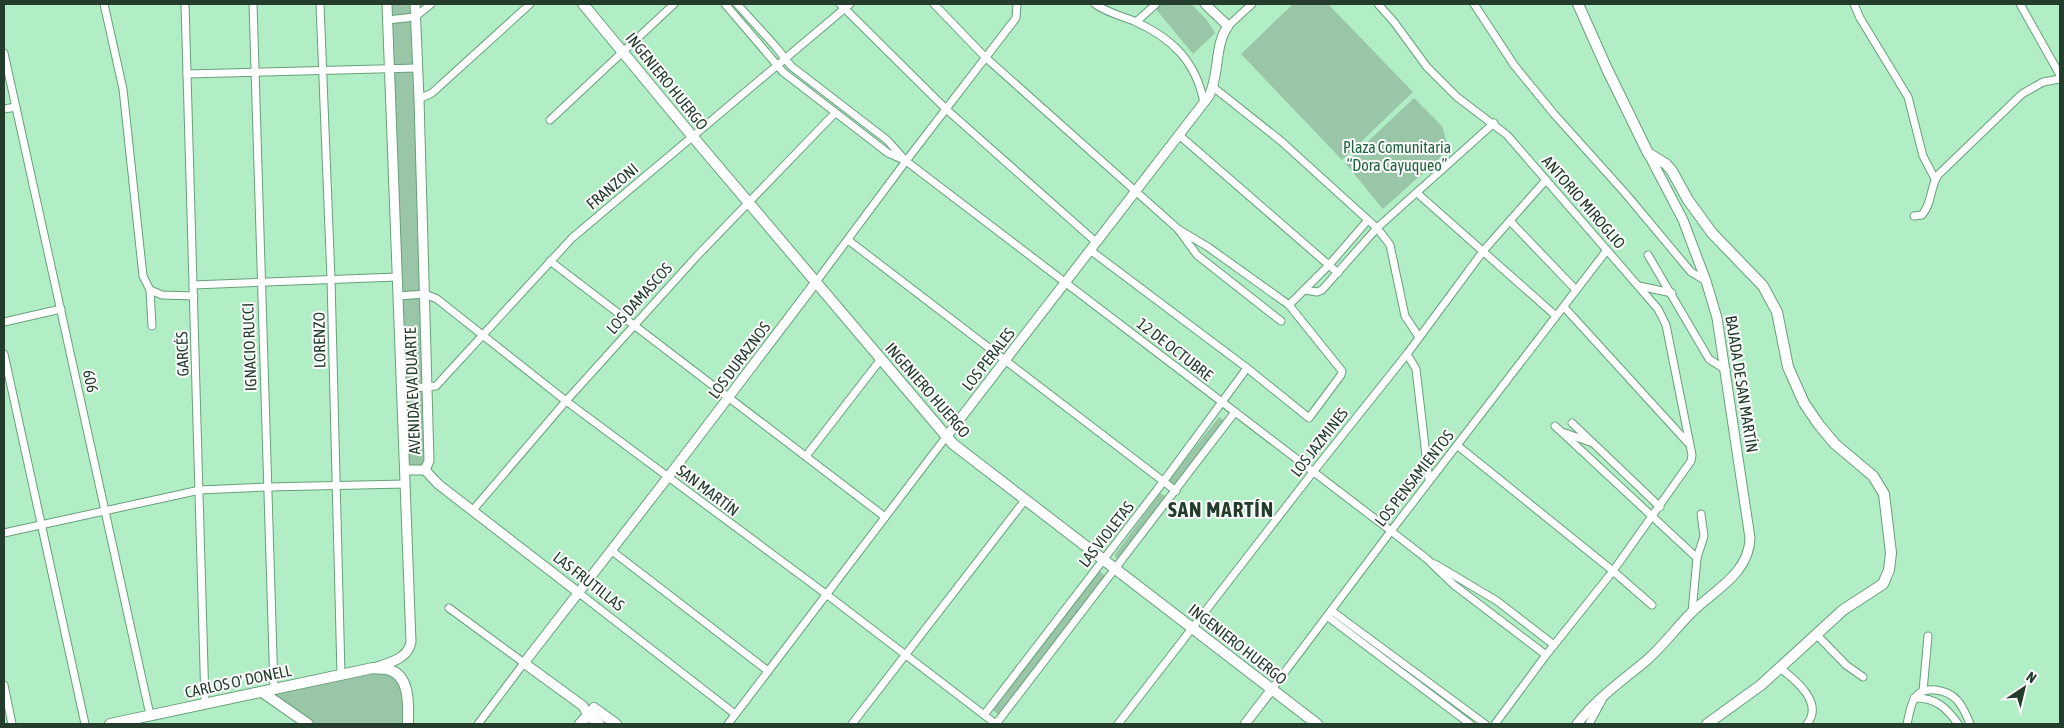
<svg xmlns="http://www.w3.org/2000/svg" width="2064" height="728" viewBox="0 0 2064 728" font-family="'Asap Condensed',sans-serif">
<rect width="100%" height="100%" fill="#b2eec5"/>
<g fill="#99c6a7">
<polygon points="387,4 415,4 429,466 405,470"/>
<polygon points="1158,4 1191,4 1206,19 1215,33 1193,54 1154,7"/>
<polygon points="1293,4 1328,4 1413,92 1342,160 1241,54"/>
<polygon points="1414,98 1442,126 1447,144 1442,156 1383,209 1345,163"/>
<polygon points="1219,417 1225,421 1175,486 1168,481"/>
<polygon points="1160,493 1167,497 1119,560 1114,556"/>
<polygon points="1099,570 1106,577 1000,716 993,710"/>
<polygon points="390,670 402,681 408,724 308,724 262,692"/>
</g>
<g fill="none" stroke-linecap="round" stroke-linejoin="round">
<defs>
<g id="minor">
<polyline points="104,4 123,89 143,276 150,290 162,295 194,296"/>
<polyline points="185,4 205,703"/>
<polyline points="253,4 274,689"/>
<polyline points="320,4 331,279 341,675"/>
<polyline points="725,4 783,72 888,153 902,159"/>
<polyline points="737,4 776,47 791,66 887,140 906,161 1391,531 1427,559 1454,585 1546,655"/>
<polyline points="840,4 946,109 1096,242"/>
<polyline points="934,4 985,57 1178,229 1197,255 1281,321"/>
<path d="M1095,4C1106,12 1121,16 1134,21C1172,38 1196,61 1204,103"/>
<polyline points="1378,4 1394,22 1427,67 1457,97 1507,135 1658,309 1666,325 1692,455 1691,461 1613,571 1546,655 1495,724"/>
<polyline points="1474,4 1514,65 1554,114 1625,193 1691,272 1706,281"/>
<polyline points="1854,4 1860,18 1908,97 1923,156 1935,179"/>
<polyline points="2020,4 2060,75"/>
<polyline points="387,20 415,17 431,4"/>
<polyline points="1136,22 1156,4"/>
<polyline points="1228,26 1252,4"/>
<polyline points="4,53 150,715"/>
<polyline points="187,74 417,68"/>
<polyline points="1213,87 1281,141 1368,220"/>
<polyline points="419,99 432,93 530,4"/>
<polyline points="4,109 16,107"/>
<polyline points="550,120 674,4"/>
<polyline points="1179,135 1338,273"/>
<polyline points="1417,193 1556,316"/>
<path d="M1914,216L1922,215C1932,204 1930,187 1938,175L2022,94L2043,82L2060,79"/>
<polyline points="1510,221 1576,290"/>
<polyline points="848,240 1176,491"/>
<polyline points="1090,250 1247,368 1309,418 1341,375 1342,371 1289,305 1208,247 1178,229"/>
<polyline points="1648,255 1709,359 1726,370"/>
<polyline points="550,261 885,517"/>
<polyline points="816,282 906,161 1016,18 1017,4"/>
<polyline points="193,285 397,277"/>
<polyline points="1639,286 1672,293"/>
<polyline points="150,290 152,326"/>
<polyline points="1304,290 1317,292 1322,290 1377,228 1390,245 1405,316 1419,337"/>
<polyline points="398,296 425,294 437,299 566,401 826,594 996,724 1235,412"/>
<polyline points="1289,305 1329,265 1368,220 1377,228 1494,123"/>
<polyline points="1564,307 1689,444"/>
<polyline points="4,322 61,309"/>
<polyline points="4,354 85,724"/>
<polyline points="1407,354 1416,369 1429,481"/>
<polyline points="402,389 436,386 572,238 850,4"/>
<polyline points="1572,423 1660,507"/>
<polyline points="1555,426 1697,558"/>
<polyline points="1565,433 1590,442"/>
<polyline points="1458,446 1613,571 1652,605"/>
<polyline points="806,456 881,359"/>
<polyline points="473,510 566,401 697,256 835,113"/>
<polyline points="4,533 200,490 268,487 405,484"/>
<polyline points="612,551 768,671"/>
<polyline points="1435,564 1497,601 1554,645"/>
<polyline points="579,593 735,714"/>
<polyline points="449,608 524,663 478,724"/>
<polyline points="1332,611 1485,724"/>
<polyline points="1692,612 1697,558 1704,536 1701,514"/>
<polyline points="1328,617 1470,724"/>
<polyline points="1816,634 1846,665 1863,677"/>
<path d="M1780,668C1796,680 1824,703 1807,724"/>
<polyline points="4,685 12,724"/>
<polyline points="1272,689 1391,531 1607,250"/>
<polyline points="1923,691 1928,636"/>
<path d="M1914,698C1935,697 1947,708 1958,724"/>
<polyline points="984,715 1163,482 1247,368"/>
<polyline points="728,724 946,437"/>
<polyline points="852,724 1025,500"/>
<polyline points="1118,724 1313,472 1407,354 1484,250 1546,180"/>
<polyline points="1589,724 1602,700"/>
<path d="M1907,724C1909,716 1910,705 1915,698C1923,684 1948,690 1957,700C1963,707 1967,716 1970,724"/>
</g>
<g id="tertiary">
<path d="M946,437L1209,96C1220,74 1214,45 1228,26L1205,4"/>
<polyline points="405,470 425,470 429,461 419,99 415,4"/>
<polyline points="425,470 438,484 579,593"/>
<path d="M374,668C389,663 408,659 411,642L387,4"/>
<polyline points="588,715 583,706 524,663 668,477 816,282"/>
<polyline points="1245,724 1272,689"/>
<path d="M1577,724C1597,698 1622,681 1647,660C1663,646 1676,628 1691,613C1714,590 1749,574 1750,538L1717,318L1706,281L1683,220L1648,153"/>
</g>
<g id="secondary">
<polyline points="583,4 693,137 953,444 1317,724"/>
<polyline points="1578,4 1607,69 1648,153 1666,164 1672,171 1688,200 1712,233 1763,286 1777,312 1788,367 1804,403 1819,425 1835,444 1873,476 1884,494 1891,553 1889,570 1883,584 1843,610 1761,685 1707,724"/>
<polyline points="262,692 308,724"/>
<polyline points="588,715 599,724"/>
<path d="M110,724L373,668C378,669 385,668 390,670C411,677 408,707 408,724"/>
<polyline points="580,724 594,708 616,724"/>
</g>
</defs>
<use href="#minor" stroke="#67a07b" stroke-width="9"/>
<use href="#tertiary" stroke="#67a07b" stroke-width="11"/>
<use href="#secondary" stroke="#67a07b" stroke-width="12"/>
<use href="#minor" stroke="#fff" stroke-width="7"/>
<use href="#tertiary" stroke="#fff" stroke-width="9"/>
<use href="#secondary" stroke="#fff" stroke-width="10"/>
</g>
<g text-anchor="middle" dominant-baseline="central" stroke-width="4" stroke-linejoin="round" paint-order="stroke">
<g font-size="16" fill="#243c2c" stroke="#fefefe">
<text transform="translate(667 81) rotate(51)">INGENIERO HUERGO</text>
<text transform="translate(612 186) rotate(-40)">FRANZONI</text>
<text transform="translate(1584 202) rotate(49)">ANTORIO MIROGLIO</text>
<text transform="translate(639 298) rotate(-48)">LOS DAMASCOS</text>
<text transform="translate(319 340) rotate(-91)">LORENZO</text>
<text transform="translate(249 347) rotate(-92)">IGNACIO RUCCI</text>
<text transform="translate(1175 349) rotate(38)">12 DE OCTUBRE</text>
<text transform="translate(182 354) rotate(-92)">GARCÉS</text>
<text transform="translate(988 359) rotate(-52)">LOS PERALES</text>
<text transform="translate(739 360) rotate(-53)">LOS DURAZNOS</text>
<text transform="translate(91 381) rotate(78)">606</text>
<text transform="translate(1742 384) rotate(81)">BAJADA DE SAN MARTÍN</text>
<text transform="translate(928 390) rotate(49)">INGENIERO HUERGO</text>
<text transform="translate(412 391) rotate(-92)">AVENIDA EVA DUARTE</text>
<text transform="translate(1319 442) rotate(-52)">LOS JAZMINES</text>
<text transform="translate(1414 478) rotate(-52)">LOS PENSAMIENTOS</text>
<text transform="translate(708 490) rotate(37)">SAN MARTÍN</text>
<text transform="translate(1106 534) rotate(-52)">LAS VIOLETAS</text>
<text transform="translate(589 581) rotate(38)">LAS FRUTILLAS</text>
<text transform="translate(1238 644) rotate(38)">INGENIERO HUERGO</text>
<text transform="translate(238 681) rotate(-12)">CARLOS O' DONELL</text>
</g>
<g font-size="16" fill="#1d633c" stroke="#fefefe">
<text x="1397" y="147">Plaza Comunitaria<tspan x="1397" dy="18">“Dora Cayuqueo”</tspan></text>
</g>
<g font-size="21" font-weight="bold" letter-spacing="1" fill="#243c2c" stroke="#fefefe">
<text x="1221" y="509">SAN MARTÍN</text>
</g>
</g>
<rect width="2064" height="728" fill="none" stroke="#243c2c" stroke-width="10"/>
<g transform="translate(2024 688) rotate(35)" stroke="#fefefe" stroke-width="4" paint-order="stroke">
<path d="M0-4L9 19L0 12L-9 19Z" fill="#243c2c"/>
<text y="-8" font-size="14" font-weight="bold" text-anchor="middle" fill="#243c2c">N</text>
</g>
</svg>
